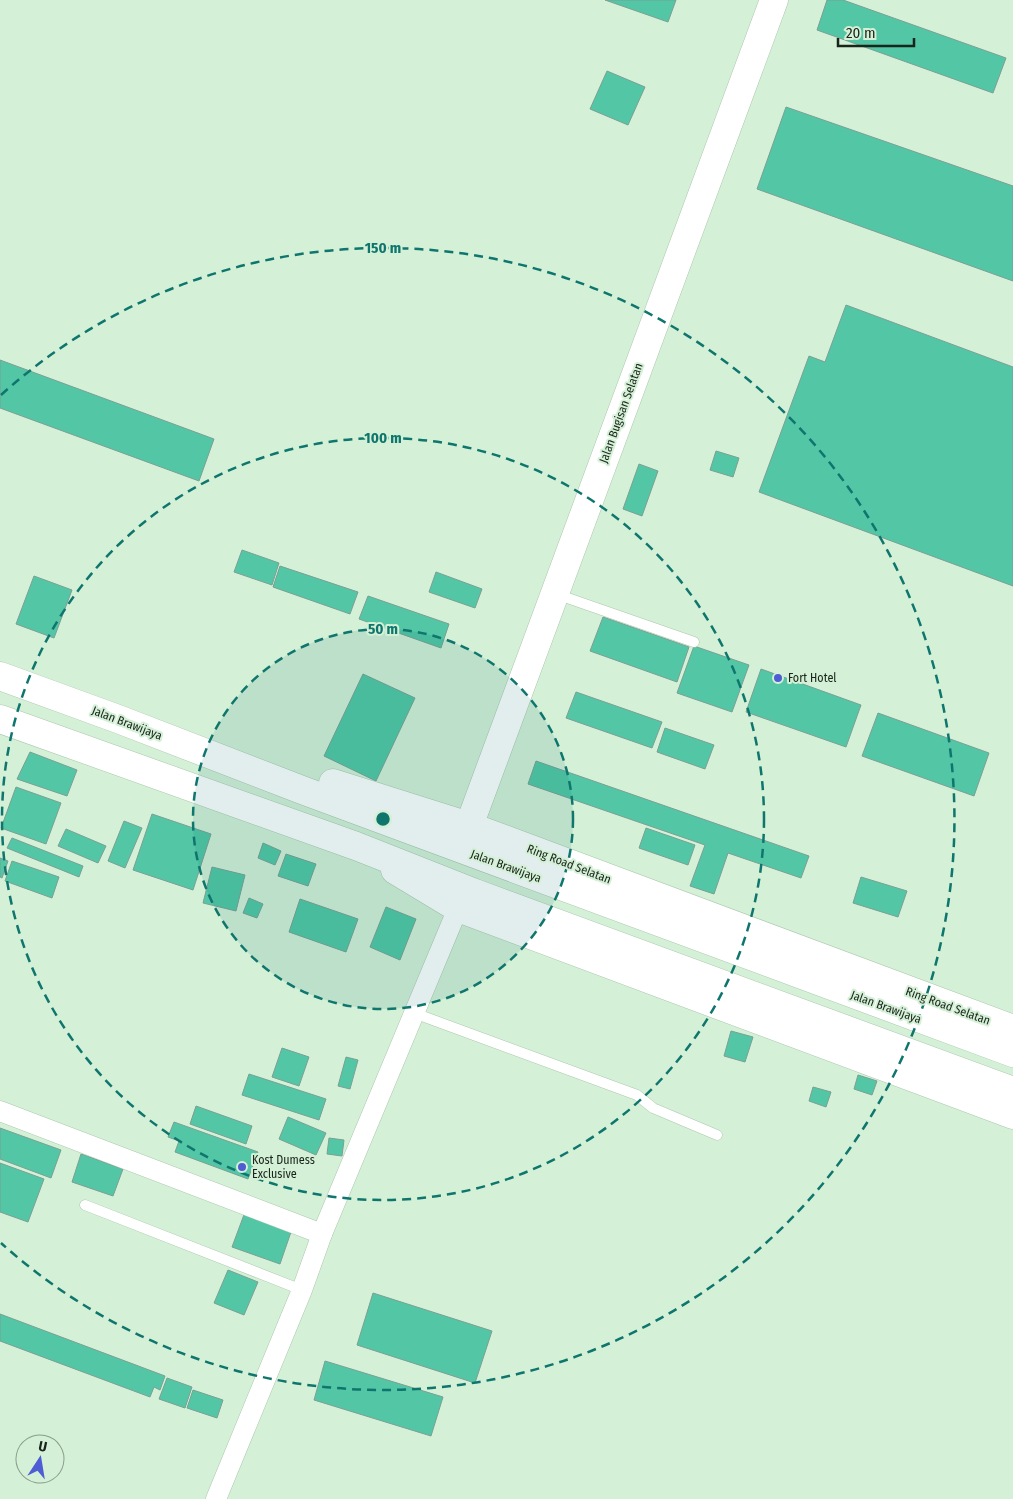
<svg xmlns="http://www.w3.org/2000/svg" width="1013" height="1499" viewBox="0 0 1013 1499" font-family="'Fira Sans Condensed',sans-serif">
<rect width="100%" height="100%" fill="#d4f0d6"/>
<g fill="#53c6a6" stroke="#7aa094">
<polygon points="605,0 676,0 668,22"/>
<polygon points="827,0 843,0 1006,58 993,93 817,30"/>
<polygon points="607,71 645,87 628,125 590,109"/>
<polygon points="786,107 1013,186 1013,281 757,189"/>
<polygon points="846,305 1013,367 1013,586 759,492 809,356 825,362"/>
<polygon points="0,360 214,439 199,481 0,408"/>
<polygon points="716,451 739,458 733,477 710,470"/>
<polygon points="639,464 658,471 642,516 623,509"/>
<polygon points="242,550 279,563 272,585 234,572"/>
<polygon points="280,566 358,592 350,614 273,587"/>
<polygon points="436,572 482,589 475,608 429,592"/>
<polygon points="34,576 72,590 54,638 16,624"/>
<polygon points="368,596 449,624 441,648 359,619"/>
<polygon points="603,617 689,647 677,682 590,651"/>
<polygon points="694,646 749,665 732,712 677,693"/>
<polygon points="761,669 861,705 846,747 746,712"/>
<polygon points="363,674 415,698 376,781 324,756"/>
<polygon points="576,692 662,722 652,748 566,718"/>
<polygon points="878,713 989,753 974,796 862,756"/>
<polygon points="665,728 714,745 705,769 657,752"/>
<polygon points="30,752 77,770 67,796 17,779"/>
<polygon points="536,761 809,856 801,878 728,853 714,894 690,886 705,845 528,784"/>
<polygon points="16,787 61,803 46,844 1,828"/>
<polygon points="152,814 211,834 193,890 133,870"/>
<polygon points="124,821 142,828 125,868 108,861"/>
<polygon points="646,828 695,845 688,865 639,848"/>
<polygon points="66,829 106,846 98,863 58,846"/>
<polygon points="12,838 83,866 79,877 7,848"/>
<polygon points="263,843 281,851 275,865 258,858"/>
<polygon points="286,854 316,864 308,886 278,876"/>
<polygon points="0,858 8,861 2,878 0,877"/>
<polygon points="12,861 59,877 52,898 5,881"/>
<polygon points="212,867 245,875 236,911 203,903"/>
<polygon points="861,877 907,891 898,917 853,903"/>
<polygon points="249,898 263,904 257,918 243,913"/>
<polygon points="300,899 358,919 346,952 289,932"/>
<polygon points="386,907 416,919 400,960 370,947"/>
<polygon points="731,1031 753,1037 745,1062 724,1056"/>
<polygon points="282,1048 309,1057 299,1086 272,1077"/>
<polygon points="346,1057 358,1060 350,1089 338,1086"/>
<polygon points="249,1074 326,1099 319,1120 242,1095"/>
<polygon points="858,1075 877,1081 872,1095 854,1089"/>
<polygon points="813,1087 831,1092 826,1107 809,1101"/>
<polygon points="196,1106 252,1126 246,1144 190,1124"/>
<polygon points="288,1117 326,1133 316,1155 279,1139"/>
<polygon points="174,1122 258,1152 248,1179 175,1152 179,1141 168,1137"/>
<polygon points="0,1128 61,1150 51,1178 0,1159"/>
<polygon points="329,1138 344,1140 342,1156 327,1154"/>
<polygon points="81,1154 123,1169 113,1196 72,1182"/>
<polygon points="0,1163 44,1179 28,1222 0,1212"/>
<polygon points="245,1212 292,1229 280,1264 232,1247"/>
<polygon points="228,1270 258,1282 244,1315 214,1303"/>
<polygon points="373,1293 492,1331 475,1383 357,1345"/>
<polygon points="0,1314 165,1376 160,1390 154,1387 150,1397 0,1341"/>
<polygon points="325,1361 443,1397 431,1436 314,1400"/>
<polygon points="167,1378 192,1387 185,1408 159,1399"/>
<polygon points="193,1390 223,1400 217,1418 187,1408"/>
</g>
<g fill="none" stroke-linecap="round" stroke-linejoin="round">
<defs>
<g id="lane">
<polyline points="556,594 694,642"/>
<polyline points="414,1013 637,1095 653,1108 717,1135"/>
<polyline points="85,1205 302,1290"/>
</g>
<g id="street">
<polyline points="0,1111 322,1234"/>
<polyline points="216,1499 302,1290 322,1234 458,908"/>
</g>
<g id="secondary">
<polyline points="774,0 469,826 1013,1029"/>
<polyline points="395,870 458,908 1013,1115"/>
</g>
<g id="highway">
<polyline points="0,676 118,719 302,790 1013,1053"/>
<polyline points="0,719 356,846 475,893 1013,1091"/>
<polyline points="333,783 469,826"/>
</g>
</defs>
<use href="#lane" stroke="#adc8af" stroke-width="11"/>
<use href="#street" stroke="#adc8af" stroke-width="21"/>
<use href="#secondary" stroke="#adc8af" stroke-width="29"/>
<use href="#highway" stroke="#adc8af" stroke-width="29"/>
<use href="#lane" stroke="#fff" stroke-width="10"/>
<use href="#street" stroke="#fff" stroke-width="20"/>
<use href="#secondary" stroke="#fff" stroke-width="28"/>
<use href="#highway" stroke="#fff" stroke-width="28"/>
</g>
<circle cx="383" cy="819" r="190" fill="#0f766e" fill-opacity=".12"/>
<g fill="none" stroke="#0f766e" stroke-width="2.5" stroke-dasharray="9 6">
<circle cx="383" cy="819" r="190"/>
<circle cx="383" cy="819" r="381"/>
<path d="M1 395A571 571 0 1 1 1 1243"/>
</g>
<g fill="#4e5dd3" stroke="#d4f0d6" stroke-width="2">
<circle cx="778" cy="678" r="5"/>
<circle cx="242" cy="1167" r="5"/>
</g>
<g text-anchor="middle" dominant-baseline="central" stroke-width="4" stroke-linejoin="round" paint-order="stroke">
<g font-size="12" fill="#19241a" stroke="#d4f0d6">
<text transform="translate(621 413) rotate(-70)">Jalan Bugisan Selatan</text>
<text transform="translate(127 723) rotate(21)">Jalan Brawijaya</text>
<text transform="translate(569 864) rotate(21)">Ring Road Selatan</text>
<text transform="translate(506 866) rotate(20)">Jalan Brawijaya</text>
<text transform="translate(948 1006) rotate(20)">Ring Road Selatan</text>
<text transform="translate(886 1007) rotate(20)">Jalan Brawijaya</text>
</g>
<g font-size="12" fill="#19241a" stroke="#d4f0d6" text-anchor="start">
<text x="788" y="678">Fort Hotel</text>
<text x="252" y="1160">Kost Dumess<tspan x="252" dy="14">Exclusive</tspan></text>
</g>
</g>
<circle cx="383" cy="819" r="8" fill="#0f766e" stroke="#d4f0d6" stroke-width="2.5"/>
<g font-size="15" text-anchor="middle" font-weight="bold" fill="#0f766e" stroke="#d4f0d6" stroke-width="4" stroke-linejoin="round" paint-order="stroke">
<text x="383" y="253">150 m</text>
<text x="383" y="443">100 m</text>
<text x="383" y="634">50 m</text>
</g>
<g transform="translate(40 1459) rotate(12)"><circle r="24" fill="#d4f0d6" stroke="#899e8b"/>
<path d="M0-4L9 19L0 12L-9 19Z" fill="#4e5dd3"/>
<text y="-8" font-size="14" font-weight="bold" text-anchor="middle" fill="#19241a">U</text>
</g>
<path d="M838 38v8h76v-8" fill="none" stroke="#19241a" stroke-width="2.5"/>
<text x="846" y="38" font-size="15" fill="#19241a" stroke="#d4f0d6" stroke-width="4" paint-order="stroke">20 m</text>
</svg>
